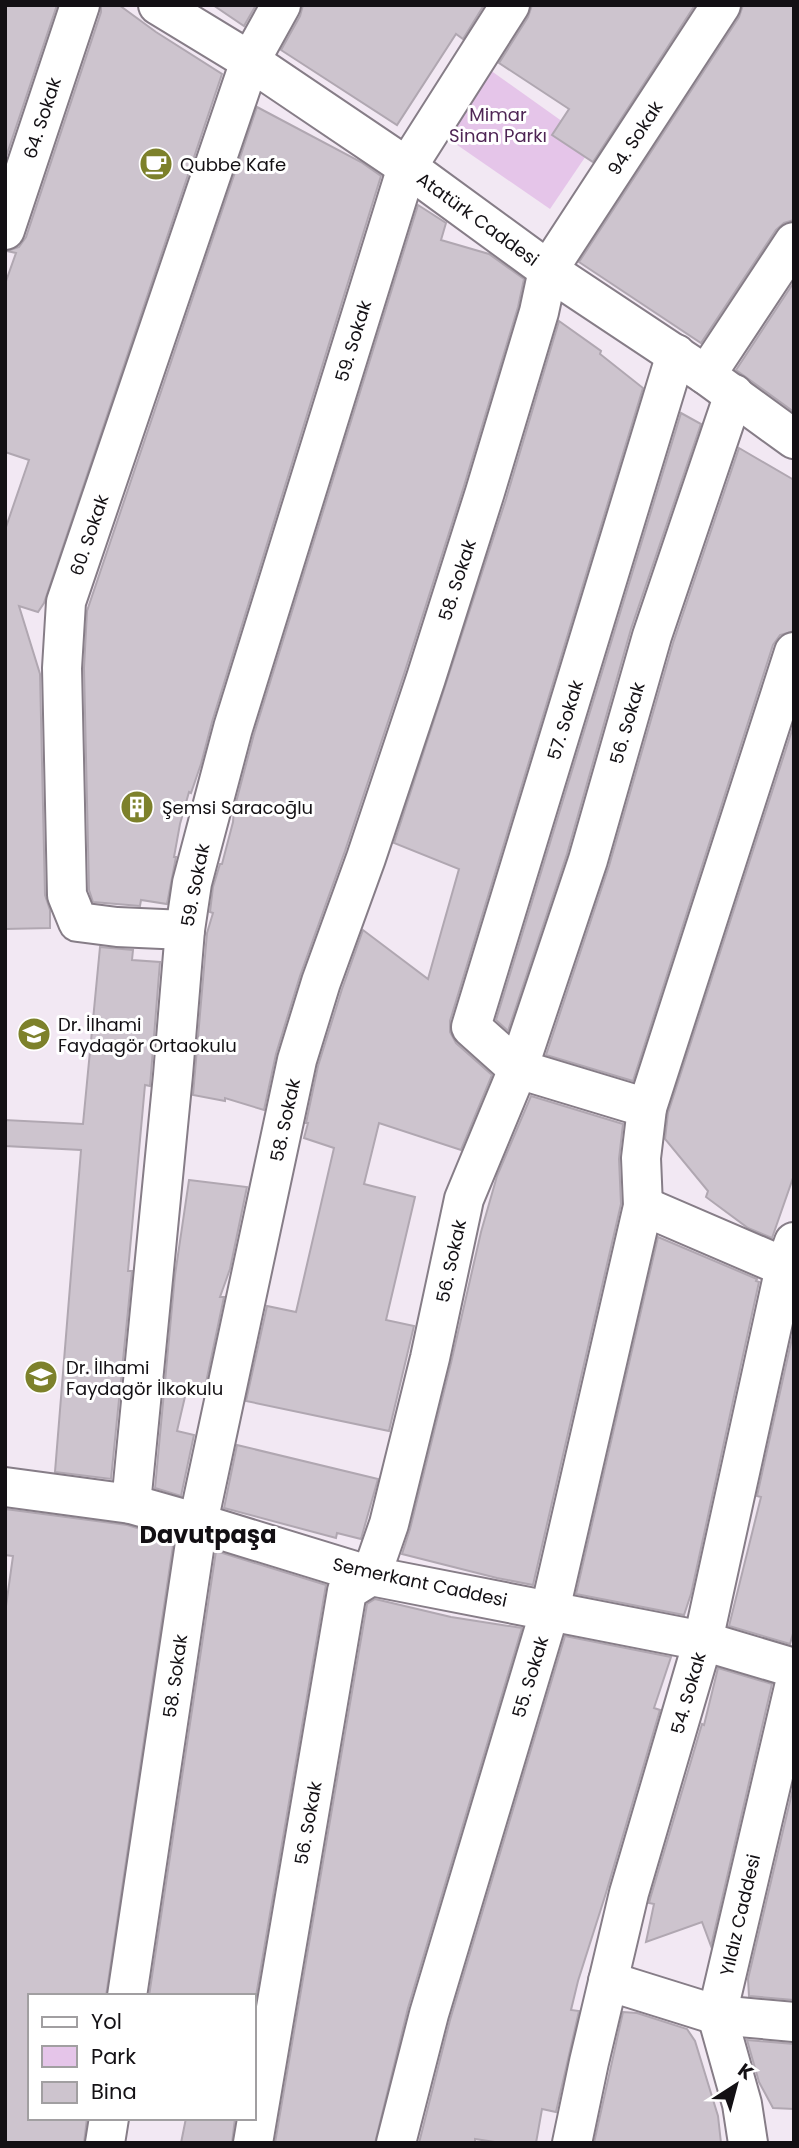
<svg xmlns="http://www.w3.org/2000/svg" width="799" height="2148" viewBox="0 0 799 2148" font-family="Poppins,sans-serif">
<rect width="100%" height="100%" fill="#f2e8f3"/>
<polygon fill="#e5c5e9" points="483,65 594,144 550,209 437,131"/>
<g fill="#cdc4ce" stroke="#b0a7b1" stroke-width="2">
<polygon points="5,5 57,5 5,160"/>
<polygon points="101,5 119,5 156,32 222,74 44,603 38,612 19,606 40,674 45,895 50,910 50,928 5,929 5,530 29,460 5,452 5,284 16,253 7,251 19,247 26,237 101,12"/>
<polygon points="213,5 256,5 244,26"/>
<polygon points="303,5 484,5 463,39 456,34 397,125 281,50 300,16"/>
<polygon points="532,5 695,5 593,162 552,135 569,109 499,63 528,17"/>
<polygon points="743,5 794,5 794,220 784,223 776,230 701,343 579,262 739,17"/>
<polygon points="257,107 361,162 381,176 212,722 201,764 191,793 189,792 180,824 174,857 176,857 167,904 141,900 140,906 93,902 89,890 84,668 87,611"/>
<polygon points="418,205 446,223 441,240 489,254 524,279 518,307 464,486 405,671 345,851 300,976 276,1054 264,1110 225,1098 225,1101 193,1095 207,933 213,913 210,912 213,887 220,864 222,864 233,822 234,810 254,734"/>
<polygon points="794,282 794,412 736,370"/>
<polygon points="559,321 601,351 600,354 643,388 450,1021 450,1032 456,1043 492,1075 461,1150 379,1123 364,1184 415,1197 386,1320 414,1326 389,1431 246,1401 267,1306 296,1312 334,1148 304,1138 308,1123 306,1123 318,1066 342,989 363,930 428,979 442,929 459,869 394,843 506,499"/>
<polygon points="681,413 701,424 631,629 567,854 508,1031 496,1020"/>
<polygon points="739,448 794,480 794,631 780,635 773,645 633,1081 546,1055 609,866 673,643"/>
<polygon points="794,724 794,1175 772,1238 748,1228 706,1197 708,1191 665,1139 668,1113"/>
<polygon points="100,947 133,950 132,960 160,962 150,1086 145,1085 128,1271 132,1271 111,1479 55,1472 81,1150 5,1146 5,1120 83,1124"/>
<polygon points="531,1096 623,1124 619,1159 621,1204 533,1585 497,1578 402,1554 410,1529 451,1363 481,1232 497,1176"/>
<polygon points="189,1180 247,1187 230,1269 220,1297 224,1297 204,1392 187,1388 177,1431 194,1435 181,1496 155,1488 175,1275"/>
<polygon points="658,1237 757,1279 756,1281 759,1282 691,1594 684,1615 576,1594"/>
<polygon points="794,1329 794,1630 790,1644 729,1626 761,1497 757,1496"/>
<polygon points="237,1445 378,1479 361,1539 337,1533 336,1538 224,1508"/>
<polygon points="5,1509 127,1525 174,1539 106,1996 30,1996 30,2118 87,2118 84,2143 5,2143 5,1613 13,1556 5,1555"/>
<polygon points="216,1551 326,1585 254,2008 254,1996 149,1996"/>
<polygon points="375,1599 451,1617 522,1628 408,2008 375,2143 275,2143 367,1604"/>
<polygon points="565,1636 671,1657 654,1708 660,1710 606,1893 578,1981 571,2010 579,2011 556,2112 542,2109 536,2143 501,2143 475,2139 475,2143 419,2143 450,2020"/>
<polygon points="718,1668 772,1684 711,1946 702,1922 646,1942 654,1904 649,1903 650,1899 702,1724 704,1725"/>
<polygon points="794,1784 794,2000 749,1996 748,1979"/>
<polygon points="623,2012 637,2013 687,2029 695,2041 718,2116 721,2143 594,2143"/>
<polygon points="747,2040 794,2044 794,2109 773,2108 759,2082"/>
<polygon points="186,2118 235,2118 232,2143 181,2143"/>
</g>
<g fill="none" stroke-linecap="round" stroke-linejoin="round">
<defs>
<g id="minor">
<polyline points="158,5 250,61 407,167 548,270 706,375 794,439"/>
<polyline points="5,230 80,5"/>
<polyline points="706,375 794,242"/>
<polyline points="185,930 117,927 78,922 67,895 62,668 66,602 250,61 281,5"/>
<polyline points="647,1108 518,1069 471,1027 676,354"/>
<polyline points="643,1206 794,1271"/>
<polyline points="5,1487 131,1504 198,1523 371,1576 703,1641 794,1668"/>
<polyline points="131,1504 173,1075 185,930 192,883 233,728 407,167 510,5"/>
<polyline points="608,1981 717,2015 794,2022"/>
<polyline points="127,1996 198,1523 297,1060 321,982 366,858 426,678 485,492 539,312 548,270 721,5"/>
<polyline points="105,2143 109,2118"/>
<polyline points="253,2143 347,1591 371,1576 389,1524 430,1358 464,1199 518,1069 588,860 652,636 734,394"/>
<polyline points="396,2143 429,2014 550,1610 643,1206 641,1158 647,1108 794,652"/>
<polyline points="572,2143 589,2062 629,1893 703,1641 785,1267 794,1242"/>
<polyline points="748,2143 742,2104 717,2015 794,1687"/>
</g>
</defs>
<use href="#minor" stroke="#867d87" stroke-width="42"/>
<use href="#minor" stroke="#fff" stroke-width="38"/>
</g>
<defs>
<symbol id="cafe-disc" viewBox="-11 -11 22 22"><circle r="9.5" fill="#7d812b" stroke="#fff"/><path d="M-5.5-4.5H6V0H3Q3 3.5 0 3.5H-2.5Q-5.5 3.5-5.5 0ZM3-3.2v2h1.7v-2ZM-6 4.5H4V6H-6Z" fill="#fff"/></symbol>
<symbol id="building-disc" viewBox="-11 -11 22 22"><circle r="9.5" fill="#7d812b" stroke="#fff"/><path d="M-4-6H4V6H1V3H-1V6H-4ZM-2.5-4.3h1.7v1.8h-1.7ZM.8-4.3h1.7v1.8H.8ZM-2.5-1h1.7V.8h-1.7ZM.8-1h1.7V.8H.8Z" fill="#fff"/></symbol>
<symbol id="school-disc" viewBox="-11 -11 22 22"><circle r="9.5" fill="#7d812b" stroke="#fff"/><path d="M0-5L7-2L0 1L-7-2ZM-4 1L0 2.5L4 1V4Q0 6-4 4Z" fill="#fff"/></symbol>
</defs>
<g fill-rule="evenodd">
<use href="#cafe-disc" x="137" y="145" width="38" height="38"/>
<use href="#building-disc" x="118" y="788" width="38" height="38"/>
<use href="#school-disc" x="15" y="1015" width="38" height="38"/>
<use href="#school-disc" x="22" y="1358" width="38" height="38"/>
</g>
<g text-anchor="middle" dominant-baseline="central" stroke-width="6" stroke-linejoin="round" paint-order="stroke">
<g font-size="18" fill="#4f2655" stroke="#fff">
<text x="498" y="114">Mimar<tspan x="498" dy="21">Sinan Parkı</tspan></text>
</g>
<g font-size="18" fill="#131014" stroke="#fff">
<text transform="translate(42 118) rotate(-72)">64. Sokak</text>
<text transform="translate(635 138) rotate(-57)">94. Sokak</text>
<text transform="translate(478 219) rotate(36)">Atatürk Caddesi</text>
<text transform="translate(353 341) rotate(-73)">59. Sokak</text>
<text transform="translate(89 535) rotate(-71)">60. Sokak</text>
<text transform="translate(457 580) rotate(-72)">58. Sokak</text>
<text transform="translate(565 720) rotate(-73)">57. Sokak</text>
<text transform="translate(627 723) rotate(-74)">56. Sokak</text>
<text transform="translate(195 885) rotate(-79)">59. Sokak</text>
<text transform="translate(285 1120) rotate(-78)">58. Sokak</text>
<text transform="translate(451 1261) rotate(-78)">56. Sokak</text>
<text transform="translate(420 1582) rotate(12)">Semerkant Caddesi</text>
<text transform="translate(175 1676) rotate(-82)">58. Sokak</text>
<text transform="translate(530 1677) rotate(-73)">55. Sokak</text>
<text transform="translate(688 1693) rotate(-74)">54. Sokak</text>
<text transform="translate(308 1823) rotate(-80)">56. Sokak</text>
<text transform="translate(740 1915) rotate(-77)">Yıldız Caddesi</text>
</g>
<g font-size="18" fill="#131014" stroke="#fff" text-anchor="start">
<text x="180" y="164">Qubbe Kafe</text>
<text x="162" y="807">Şemsi Saracoğlu</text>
<text x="58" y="1024">Dr. İlhami<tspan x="58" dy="21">Faydagör Ortaokulu</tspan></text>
<text x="66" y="1367">Dr. İlhami<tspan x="66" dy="21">Faydagör İlkokulu</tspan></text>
</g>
<g font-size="24" font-weight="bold" fill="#131014" stroke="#fff">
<text x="208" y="1534">Davutpaşa</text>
</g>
</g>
<rect width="799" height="2148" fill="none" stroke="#131014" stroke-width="14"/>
<rect x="28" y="1994" width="228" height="126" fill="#ffffff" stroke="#a19fa1" stroke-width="2"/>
<rect x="42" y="2017" width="35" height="10" fill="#ffffff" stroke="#a19fa1" stroke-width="2"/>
<text x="91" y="2029" font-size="21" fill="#131014">Yol</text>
<rect x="42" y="2046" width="35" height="21" fill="#e5c5e9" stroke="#a19fa1" stroke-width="2"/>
<text x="91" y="2064" font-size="21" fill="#131014">Park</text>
<rect x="42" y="2082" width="35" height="21" fill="#cdc4ce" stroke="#a19fa1" stroke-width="2"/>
<text x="91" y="2099" font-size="21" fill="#131014">Bina</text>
<g transform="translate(736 2085) rotate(36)" stroke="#ffffff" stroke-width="5" paint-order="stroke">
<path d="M0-5L12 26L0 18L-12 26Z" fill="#131014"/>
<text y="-10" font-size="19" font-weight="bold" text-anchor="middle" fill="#131014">K</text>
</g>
</svg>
